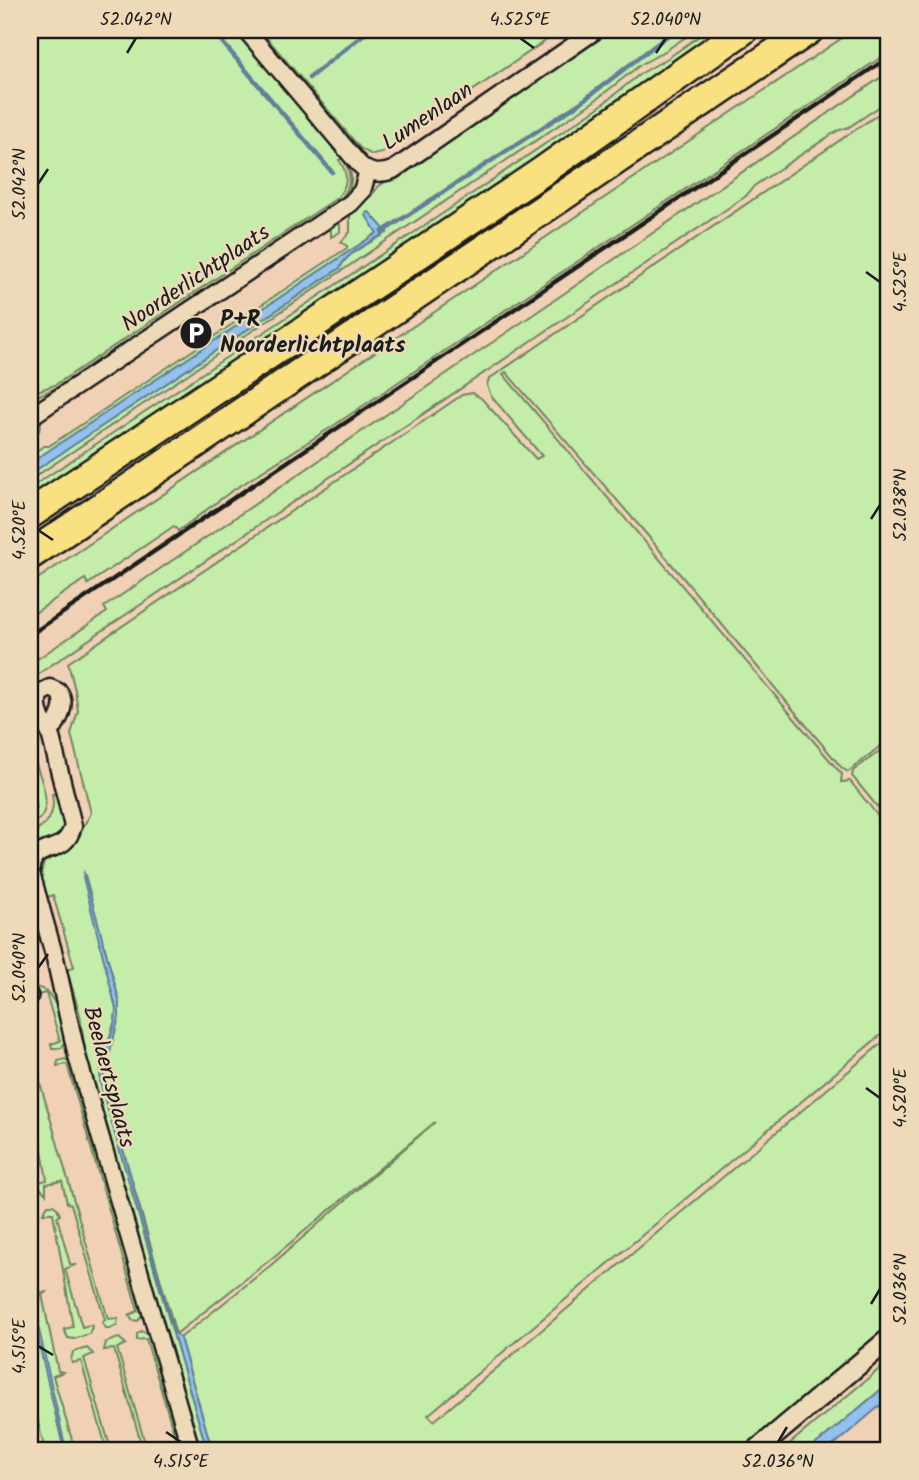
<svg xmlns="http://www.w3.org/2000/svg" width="919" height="1480" viewBox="0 0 919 1480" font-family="Kalam,sans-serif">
<rect width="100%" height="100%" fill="#f0d1b5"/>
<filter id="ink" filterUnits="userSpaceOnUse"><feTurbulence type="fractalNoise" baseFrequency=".0143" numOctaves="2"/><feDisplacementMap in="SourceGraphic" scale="14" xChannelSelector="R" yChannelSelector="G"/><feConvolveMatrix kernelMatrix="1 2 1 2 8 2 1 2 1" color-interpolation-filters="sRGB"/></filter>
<g filter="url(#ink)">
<g fill="#c3eda9" stroke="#708462" stroke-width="2">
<path d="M30,30H237L343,157L339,160C349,174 348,185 337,198L55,385L37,391L30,380Z"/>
<polygon points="260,30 561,30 382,153 372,155 360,148"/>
<path d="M610,30H696L665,51L640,65L593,102L30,480V474L340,268C347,252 372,242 387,233L366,215L377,233L30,463V455L44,446H49L347,248V246L341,242L350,232V212L371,196L379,186Z"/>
<polygon points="708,30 720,30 446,220 30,498 30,488 442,214 599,107 640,74 668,58"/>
<polygon points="854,30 889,30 889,52 336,424 229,493 178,531 174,526 88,584 85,579 30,616 30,584"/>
<polygon points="889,72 889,100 849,127 837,131 754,186 746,196 41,672 30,682 30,664 107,612 104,607"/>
<path d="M889,107V739L848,772L841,767L648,536L506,372L503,374L838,770L842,774L841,782L850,781L889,830V1028L428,1415L434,1421L889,1037V1332L748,1450H212L180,1338L270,1266L435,1122L271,1259L176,1334L103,1079C108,1052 119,1027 119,1000L85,875L116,1008L115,1020L105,1052L100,1082L207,1450H199L86,1058L80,1015L67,970L74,967L53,895L45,898L40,878L44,862L66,850L74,843L91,813L71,734L78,711L75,690L68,663L462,395L472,393L481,398L536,459L542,456L491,396L487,385L489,379Z"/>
<path d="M345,159C354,173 353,186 344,199L40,401L32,398L56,388L340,200C350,188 353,175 344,161Z"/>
<polygon points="333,222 340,224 340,232 331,237 331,230 328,229 42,419 39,431 30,438 30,426 49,411"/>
<polygon points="889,744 889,821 852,776 853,771"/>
<path d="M33,756C40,778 59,813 30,825V811L37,808L30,783V757Z"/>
<path d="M58,793L66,828L56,840L30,848V833C48,826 56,814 52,794Z"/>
<path d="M35,987C58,990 60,1022 65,1041L62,1048H52L51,1044L60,1041L46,993L37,995L35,990L31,991L30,989Z"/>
<polygon points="30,1048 108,1319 118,1318 117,1325 111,1328 106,1328 102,1323 105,1320 71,1204 67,1203 62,1181 46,1184 46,1194 39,1187 38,1182 47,1180 30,1081"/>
<polygon points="65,1059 71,1062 143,1313 138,1321 132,1320 129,1315 138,1311 67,1064 57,1066 58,1061"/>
<polygon points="48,1205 53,1205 57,1208 60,1215 57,1217 70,1264 75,1265 65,1269 82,1327 91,1325 92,1327 89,1334 74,1339 68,1338 64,1329 73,1327 53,1213 43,1213"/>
<polygon points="30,1257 36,1293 46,1292 42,1295 58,1371 63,1372 53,1376 75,1450 66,1450 61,1436 30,1290"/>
<polygon points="30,1305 64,1450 45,1450 30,1390"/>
<polygon points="142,1331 150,1335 184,1450 179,1450 146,1339 137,1340 137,1334"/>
<polygon points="119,1338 126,1344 117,1348 147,1450 143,1450 114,1349 104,1350 106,1342"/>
<polygon points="87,1348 93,1354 84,1358 111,1450 107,1450 81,1361 72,1363 71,1360 73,1352"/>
<polygon points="889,1361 889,1383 809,1450 782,1450"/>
</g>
<g fill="#93c1ed" stroke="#637f99" stroke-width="2">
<path d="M369,212L387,232C373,241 346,252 340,268L30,474V463L377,233L366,215V213Z"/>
<path d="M84,873L119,1000V1017L103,1079L174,1332L180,1338L212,1450H207L100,1082C99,1056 117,1033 116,1008L83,877Z"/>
<polygon points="30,1290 66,1450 64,1450 30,1305"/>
<polygon points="889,1383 889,1398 828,1450 809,1450"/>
</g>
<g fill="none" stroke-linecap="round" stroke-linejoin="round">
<g stroke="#637f99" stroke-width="4.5">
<polyline points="212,30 332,172"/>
<polyline points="309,78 369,30"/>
<polyline points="382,232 580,103 675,30"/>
</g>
<defs>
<polyline id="pedestrian" points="30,994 31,996"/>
<g id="minor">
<path d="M246,30L358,163C368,174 379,175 393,170L596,30"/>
<polyline points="30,417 351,203 362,191 368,171"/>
<path d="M50,733C58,721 68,705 59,692L50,688L40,693C34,706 42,722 50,733L73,826C66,851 51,844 35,856L31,865V873L55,958L77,1056L191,1450"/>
</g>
<polyline id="tertiary" points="757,1450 889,1339"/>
<g id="motorway">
<polyline points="30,514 540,173 743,30"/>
<polyline points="30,555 809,30"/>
</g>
</defs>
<use href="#pedestrian" stroke="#1c1c1c" stroke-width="18"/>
<use href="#minor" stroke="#1c1c1c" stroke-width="21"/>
<use href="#tertiary" stroke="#1c1c1c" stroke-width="24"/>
<use href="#motorway" stroke="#1c1c1c" stroke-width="33"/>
<use href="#pedestrian" stroke="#eedab8" stroke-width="12"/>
<use href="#minor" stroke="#eedab8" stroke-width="16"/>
<use href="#tertiary" stroke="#eedab8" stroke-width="19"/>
<use href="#motorway" stroke="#f9e181" stroke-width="28"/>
<polyline stroke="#1c1c1c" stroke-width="4.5" points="30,635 889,57"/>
</g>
</g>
<path fill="none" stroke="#1c1c1c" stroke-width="2.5" d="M520,38L534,48M127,53L136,38M656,53L666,38M38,184L48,169M866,272L880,282M871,519L880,505M38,530L53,540M38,968L48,954M866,1088L880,1098M871,1304L880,1289M38,1346L53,1355M166,1432L181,1442M778,1442L787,1427"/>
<defs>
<symbol id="parking-disc" viewBox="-11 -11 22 22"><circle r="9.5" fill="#1c1c1c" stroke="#eedab8"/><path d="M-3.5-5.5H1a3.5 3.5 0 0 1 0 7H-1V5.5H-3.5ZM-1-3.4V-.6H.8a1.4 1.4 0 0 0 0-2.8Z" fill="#fff"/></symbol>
</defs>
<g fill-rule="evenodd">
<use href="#parking-disc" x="177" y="314" width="38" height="38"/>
</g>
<g text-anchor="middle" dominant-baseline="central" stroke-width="5" stroke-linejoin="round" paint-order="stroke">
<g font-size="23" fill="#1c1c1c" stroke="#eedab8">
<text transform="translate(428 117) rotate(-34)">Lumenlaan</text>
<text transform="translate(196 279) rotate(-34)">Noorderlichtplaats</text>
<text transform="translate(108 1077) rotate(75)">Beelaertsplaats</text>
</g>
<g font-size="23" font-weight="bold" fill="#1c1c1c" stroke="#eedab8" text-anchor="start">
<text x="220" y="320">P+R<tspan x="220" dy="26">Noorderlichtplaats</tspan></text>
</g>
</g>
<rect width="919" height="1480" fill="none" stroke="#eedab8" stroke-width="77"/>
<rect x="38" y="38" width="842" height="1404" fill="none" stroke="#1c1c1c" stroke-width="2.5"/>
<g font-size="18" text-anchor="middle" fill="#1c1c1c">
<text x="136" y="25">52.042°N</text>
<text x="520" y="25">4.525°E</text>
<text x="666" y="25">52.040°N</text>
<text transform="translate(19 184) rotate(-90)" y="6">52.042°N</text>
<text transform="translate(900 282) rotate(-90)" y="6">4.525°E</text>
<text transform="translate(900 505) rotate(-90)" y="6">52.038°N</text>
<text transform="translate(19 530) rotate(-90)" y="6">4.520°E</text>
<text transform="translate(19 968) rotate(-90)" y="6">52.040°N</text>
<text transform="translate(900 1098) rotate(-90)" y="6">4.520°E</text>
<text transform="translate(900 1289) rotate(-90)" y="6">52.036°N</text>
<text transform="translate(19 1346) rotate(-90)" y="6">4.515°E</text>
<text x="181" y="1467">4.515°E</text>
<text x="778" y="1467">52.036°N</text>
</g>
</svg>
